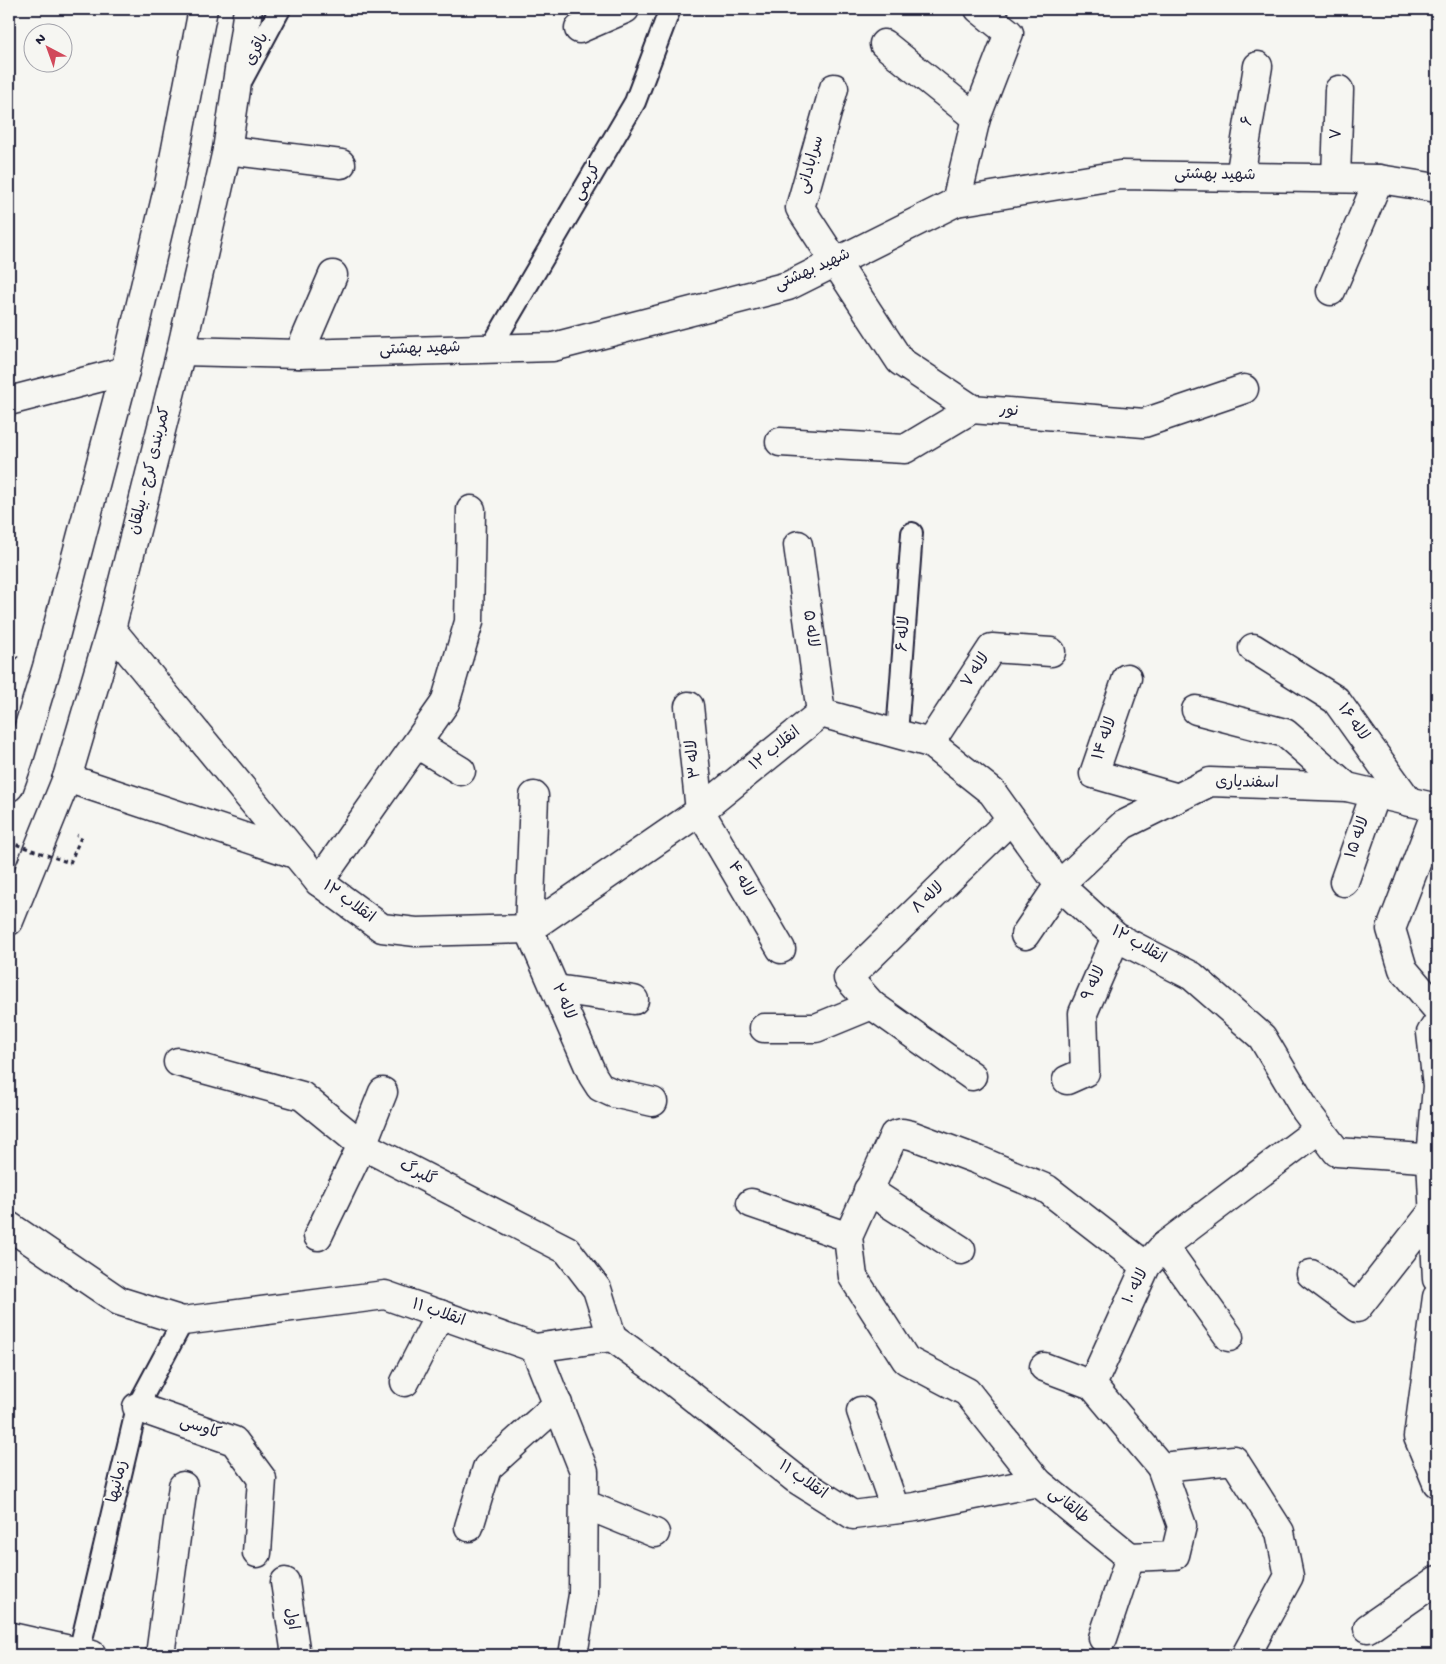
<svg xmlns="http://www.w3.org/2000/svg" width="1446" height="1664" viewBox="0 0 1446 1664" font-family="'Gochi Hand','Playpen Sans Arabic',sans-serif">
<rect width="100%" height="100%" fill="#f6f6f2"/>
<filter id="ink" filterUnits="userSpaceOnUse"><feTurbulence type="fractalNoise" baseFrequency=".02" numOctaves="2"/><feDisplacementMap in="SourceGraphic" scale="10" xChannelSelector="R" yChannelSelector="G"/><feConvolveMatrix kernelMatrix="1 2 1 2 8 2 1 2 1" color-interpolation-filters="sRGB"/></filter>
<g filter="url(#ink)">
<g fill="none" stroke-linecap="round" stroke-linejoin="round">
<defs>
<g id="lane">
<polyline points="242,80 280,9"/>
<polyline points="490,349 635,102 670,9"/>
<polyline points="897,734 912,533"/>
<polyline points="79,1652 137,1407 183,1321"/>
</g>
<g id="street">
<polyline points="579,29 625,9"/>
<polyline points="884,44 976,118"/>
<polyline points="834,88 800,208 900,361 972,409 1144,423 1244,389"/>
<polyline points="227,150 341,164"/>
<polyline points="1240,177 1258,66"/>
<polyline points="1336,178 1339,90"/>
<polyline points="956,202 976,118 1009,33 979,9"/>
<polyline points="1331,291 1379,179"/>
<polyline points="181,351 299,354 553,347 788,286 956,202 1120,175 1379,179 1437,188"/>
<polyline points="299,354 333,275"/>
<polyline points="9,401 125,371"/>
<polyline points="780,442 905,449 972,409"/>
<polyline points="798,545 821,713"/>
<polyline points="111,629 319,882 382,928 416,932 529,929 700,811 821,713 930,743 992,792 1059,885 1116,937 1192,976 1262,1037 1306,1111 1337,1152 1437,1159"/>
<polyline points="1253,648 1336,700 1409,802"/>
<polyline points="1127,678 1094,774 1178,798"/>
<polyline points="689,706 700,811 781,949"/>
<polyline points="1196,710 1285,733 1347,787"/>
<polyline points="930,743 992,648 1051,652"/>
<polyline points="417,744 461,771"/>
<polyline points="67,778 295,854"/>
<polyline points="534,796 529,929 593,1076 600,1087 613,1093 653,1102"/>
<polyline points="1437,809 1391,929 1403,969 1437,1009"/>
<polyline points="319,882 445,703 469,622 471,510"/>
<polyline points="1344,882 1375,794"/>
<polyline points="1025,935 1059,885 1123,825 1210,782 1347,787 1437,808"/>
<polyline points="556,989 634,1000"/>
<polyline points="1437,1024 1431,1033 1437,1086 1431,1159 1437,1279"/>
<polyline points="764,1028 816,1028 872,1005"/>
<polyline points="178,1062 302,1096 362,1145 567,1250 597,1289 612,1337"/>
<polyline points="972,1076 872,1005 848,978 1011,819"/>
<polyline points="1067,1080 1085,1072 1083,1013 1116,937"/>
<polyline points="868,1190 961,1250"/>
<polyline points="751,1203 848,1237"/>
<polyline points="9,1226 119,1301 183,1321 385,1295 535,1348 612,1337 675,1383 796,1479 853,1515 915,1507 1038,1482 1130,1557 1175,1555 1182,1526 1161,1467 1092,1385 1146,1266 1164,1246 1319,1129"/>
<polyline points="318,1236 362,1145 383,1092"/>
<polyline points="1164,1246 1229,1337"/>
<polyline points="1311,1274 1357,1308 1434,1210"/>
<polyline points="1437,1297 1418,1437 1437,1483"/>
<polyline points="535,1348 584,1471 583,1595 573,1655"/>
<polyline points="1044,1367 1092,1385"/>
<polyline points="405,1382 440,1314"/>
<polyline points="137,1407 234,1441 262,1479 257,1553"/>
<polyline points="861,1411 895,1509"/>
<polyline points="1161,1467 1234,1460 1280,1532 1289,1576 1246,1655"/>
<polyline points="1038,1482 967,1392 906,1360 853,1277 848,1237 894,1135 902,1133 911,1135 978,1160 1047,1189 1146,1266"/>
<polyline points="584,1504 655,1533"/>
<polyline points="469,1527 487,1468 558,1404"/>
<polyline points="285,1582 296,1655"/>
<polyline points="1368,1628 1437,1580"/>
<polyline points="11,1637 92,1655"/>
<polyline points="1103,1638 1130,1557"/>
<polyline points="160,1655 183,1486"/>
</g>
<g id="highway">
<polyline points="9,787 19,759 47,667 125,371 169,185 203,9"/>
<polyline points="9,921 67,778 111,629 181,351 217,194 227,150 248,9"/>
</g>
</defs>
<use href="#lane" stroke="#22223b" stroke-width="24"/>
<use href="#street" stroke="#22223b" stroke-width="31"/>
<use href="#highway" stroke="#22223b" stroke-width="31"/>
<g stroke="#22223b" stroke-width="3" stroke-dasharray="4 4" stroke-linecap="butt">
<polyline points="9,655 18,658"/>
<polyline points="70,863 81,837 77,835"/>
</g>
<use href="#lane" stroke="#f6f6f2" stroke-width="20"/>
<use href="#street" stroke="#f6f6f2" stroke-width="28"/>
<use href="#highway" stroke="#f6f6f2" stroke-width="28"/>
<polyline stroke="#22223b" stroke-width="3" stroke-dasharray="4 4" stroke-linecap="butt" points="9,842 70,863"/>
</g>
</g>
<g text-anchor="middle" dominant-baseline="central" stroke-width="4" stroke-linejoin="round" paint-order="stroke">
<g font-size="16" fill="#22223b" stroke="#f6f6f2">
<text transform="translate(258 50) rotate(-62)">باقری</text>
<text transform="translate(1249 121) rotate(-81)">۶</text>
<text transform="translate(1338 134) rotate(-88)">۷</text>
<text transform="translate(812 165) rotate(-74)">سرابادانی</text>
<text transform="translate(1215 176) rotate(1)">شهید بهشتی</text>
<text transform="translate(588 182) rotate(-60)">کریمی</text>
<text transform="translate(813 271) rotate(-24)">شهید بهشتی</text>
<text transform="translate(420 350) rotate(-2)">شهید بهشتی</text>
<text transform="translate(1009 412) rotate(5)">نور</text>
<text transform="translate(151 471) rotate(-76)">کمربندی کرج - بیلقان</text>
<text transform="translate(809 629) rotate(82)">لاله ۵</text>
<text transform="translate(905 634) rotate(-86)">لاله ۶</text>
<text transform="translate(977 671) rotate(-57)">لاله ۷</text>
<text transform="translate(1352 723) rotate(54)">لاله ۱۶</text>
<text transform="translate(1106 739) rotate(-71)">لاله ۱۴</text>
<text transform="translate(776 750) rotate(-39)">انقلاب ۱۲</text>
<text transform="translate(695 759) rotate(-96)">لاله ۳</text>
<text transform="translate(1247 784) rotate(1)">اسفندیاری</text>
<text transform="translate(1359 838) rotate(-71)">لاله ۱۵</text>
<text transform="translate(740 880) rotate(60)">لاله ۴</text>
<text transform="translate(929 899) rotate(-44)">لاله ۸</text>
<text transform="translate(348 903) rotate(36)">انقلاب ۱۲</text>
<text transform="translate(1138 946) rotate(30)">انقلاب ۱۲</text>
<text transform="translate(1095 984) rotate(-66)">لاله ۹</text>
<text transform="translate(562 1002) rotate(67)">لاله ۲</text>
<text transform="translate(417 1174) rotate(27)">گلبرگ</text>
<text transform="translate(1137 1287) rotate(-64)">لاله ۱۰</text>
<text transform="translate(438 1314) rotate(19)">انقلاب ۱۱</text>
<text transform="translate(200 1429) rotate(19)">کاوسی</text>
<text transform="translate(802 1481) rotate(35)">انقلاب ۱۱</text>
<text transform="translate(119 1482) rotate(-77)">زمانیها</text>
<text transform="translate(1068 1507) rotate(39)">طالقانی</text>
<text transform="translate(290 1619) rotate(81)">اول</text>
</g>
</g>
<rect width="1446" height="1664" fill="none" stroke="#f6f6f2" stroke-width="30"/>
<rect x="15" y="15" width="1416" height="1634" fill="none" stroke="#22223b" stroke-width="2" filter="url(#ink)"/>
<g transform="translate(48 48) rotate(319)"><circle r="24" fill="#f6f6f2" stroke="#a1a1a9"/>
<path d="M0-4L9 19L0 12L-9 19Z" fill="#d1495b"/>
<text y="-8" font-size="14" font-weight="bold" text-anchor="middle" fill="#22223b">N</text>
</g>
</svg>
